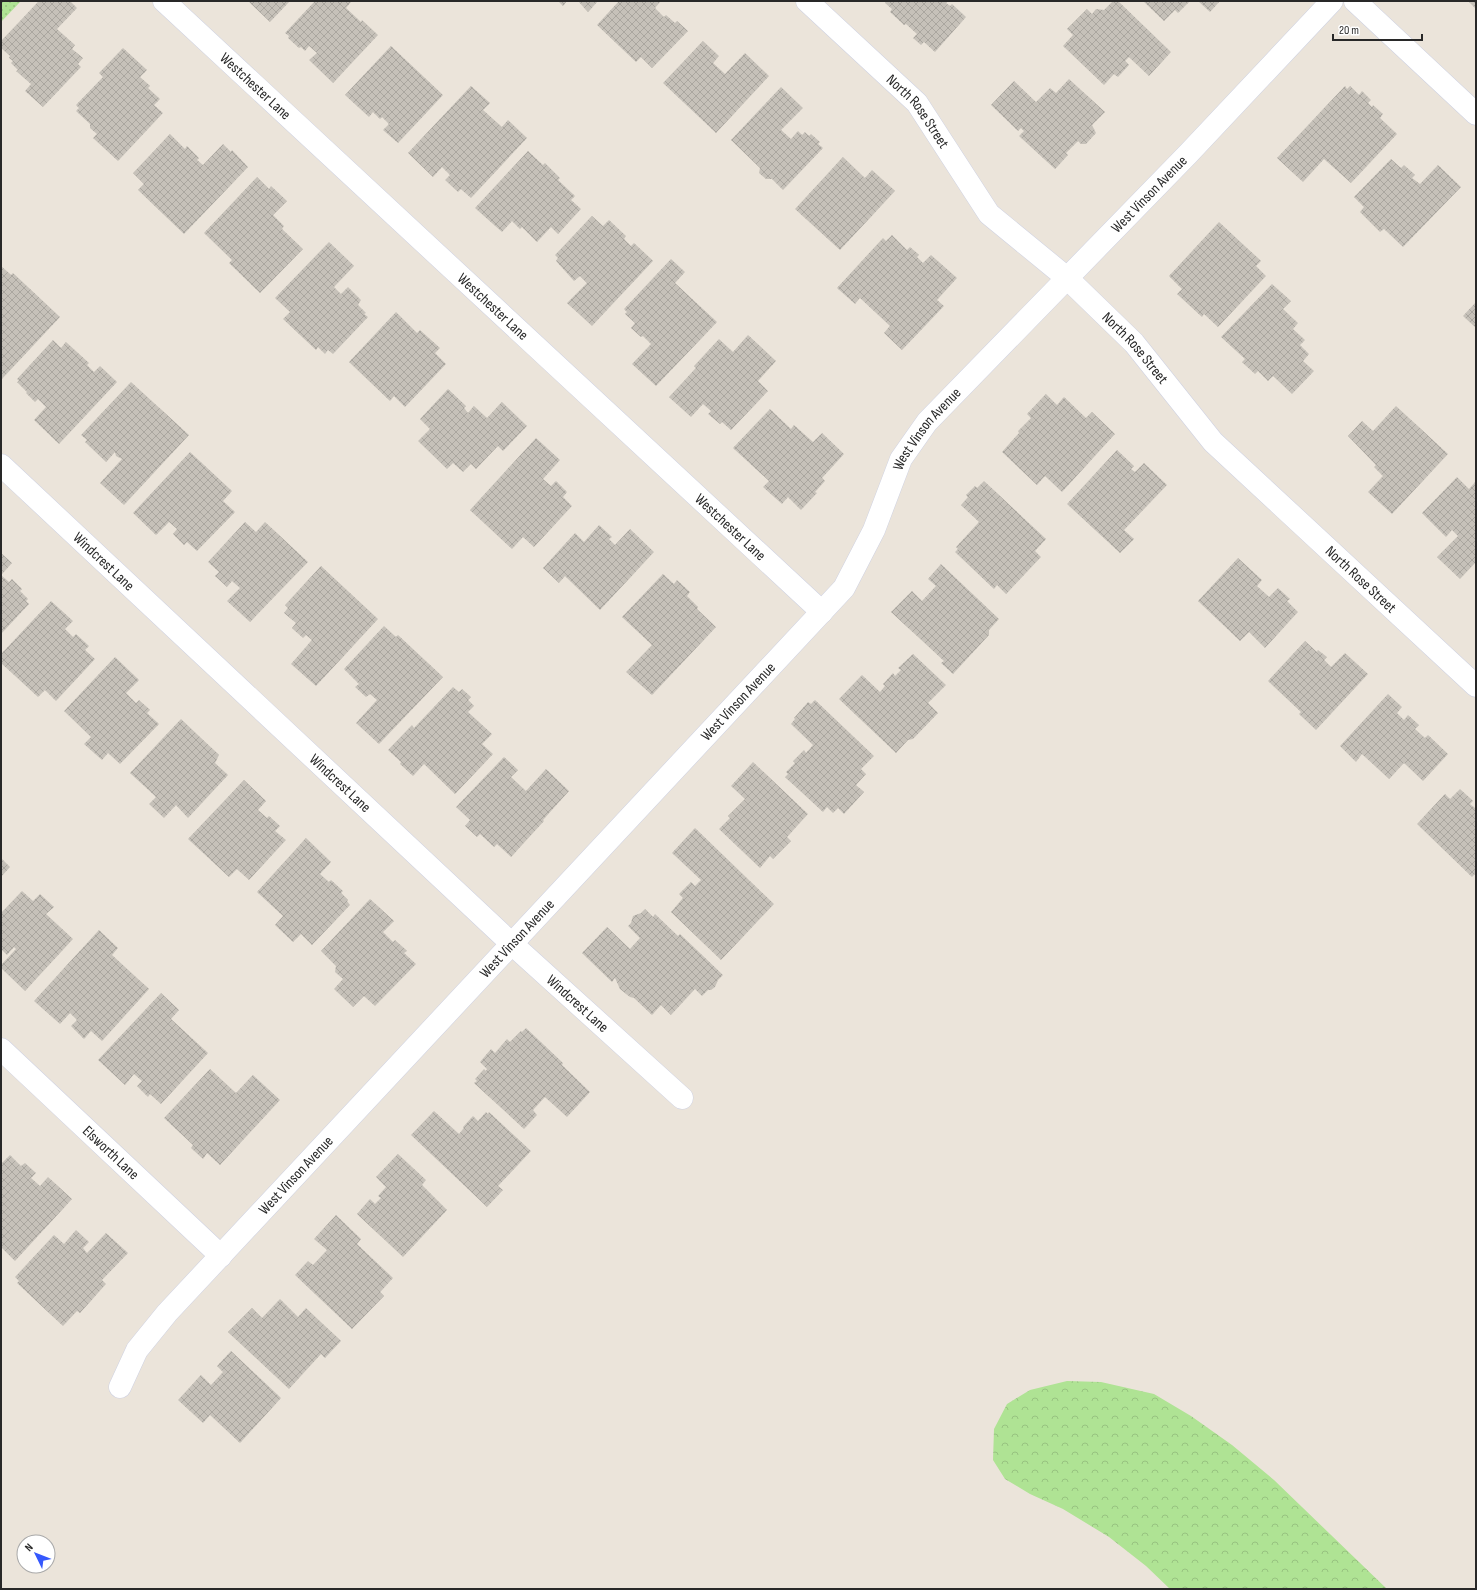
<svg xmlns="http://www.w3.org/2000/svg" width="1477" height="1590" viewBox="0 0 1477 1590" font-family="'Sofia Sans Condensed',sans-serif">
<defs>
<pattern id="grass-dots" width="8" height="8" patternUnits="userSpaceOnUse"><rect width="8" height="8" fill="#afe394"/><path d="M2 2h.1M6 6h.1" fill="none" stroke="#97c380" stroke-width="1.8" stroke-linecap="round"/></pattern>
<pattern id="forest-crowns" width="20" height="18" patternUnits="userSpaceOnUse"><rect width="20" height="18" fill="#afe394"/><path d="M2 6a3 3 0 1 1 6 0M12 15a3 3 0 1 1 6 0" fill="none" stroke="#97c380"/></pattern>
<pattern id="building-cross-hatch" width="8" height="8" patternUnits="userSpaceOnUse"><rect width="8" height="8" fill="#c6c1b9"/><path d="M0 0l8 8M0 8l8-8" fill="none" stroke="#aaa69f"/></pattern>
</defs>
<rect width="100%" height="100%" fill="#ebe4da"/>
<polygon fill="url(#grass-dots)" points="1,1 21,1 1,22"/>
<polygon fill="url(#forest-crowns)" points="1067,1381 1101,1382 1154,1394 1191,1416 1232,1445 1274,1480 1387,1589 1170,1589 1146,1566 1109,1537 1063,1509 1030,1494 1005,1479 993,1460 994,1429 1007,1404 1030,1390"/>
<g fill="url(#building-cross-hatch)">
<polygon points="39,1 72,1 71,2 77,8 57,29 75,45 72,49 83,58 78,64 81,67 43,107 25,91 31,84 16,71 18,70 11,63 13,61 9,58 10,56 1,48 1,41"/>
<polygon points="248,1 290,1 270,22"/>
<polygon points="315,1 350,1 351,2 346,8 361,22 362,20 378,35 333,83 309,60 317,53 309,46 305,51 301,47 299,48 288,38 289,36 285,33"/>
<polygon points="558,1 567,1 563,6"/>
<polygon points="578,1 598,1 588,12"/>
<polygon points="619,1 661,1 655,8 664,17 666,15 675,23 677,21 688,31 652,68 641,57 636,62 597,25"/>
<polygon points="887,1 948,1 946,3 950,6 952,4 966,17 935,52 924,42 921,45 913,38 917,34 906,24 904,25 890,12 892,9 885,3"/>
<polygon points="1113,1 1118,1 1171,52 1149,76 1129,57 1125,61 1129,65 1118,77 1114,74 1104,85 1063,46 1073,35 1067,29 1087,9 1092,14 1096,9 1104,10"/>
<polygon points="1143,1 1190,1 1178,13 1175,10 1164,21"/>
<polygon points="1198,1 1220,1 1210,12"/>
<polygon points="1470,1 1476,1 1476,9 1469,2"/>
<polygon points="703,41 719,56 713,63 725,74 745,53 769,76 716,133 663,83"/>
<polygon points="391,46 443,95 398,143 383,130 389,124 382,117 380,119 373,112 369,117 345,95"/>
<polygon points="123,48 147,70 140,77 150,86 148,88 160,99 154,105 163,113 118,161 93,138 97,134 90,128 90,124 76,111 79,108 76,105 103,77 99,73"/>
<polygon points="1069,79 1105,112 1092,125 1096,133 1086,144 1081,144 1078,141 1066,153 1068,155 1055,169 1019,136 1024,131 1021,128 1018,131 991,105 1014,81 1036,102 1050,88 1056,93"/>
<polygon points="471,86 490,103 483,110 502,127 508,120 527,138 471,198 461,189 458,192 445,180 450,175 442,167 433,177 408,153"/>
<polygon points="1345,86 1347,89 1350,86 1359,95 1362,91 1371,100 1368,103 1372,107 1373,105 1383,114 1380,118 1397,134 1351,183 1324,159 1303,182 1277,158"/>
<polygon points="781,87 803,108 781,130 791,139 798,131 802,135 805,132 809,136 811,134 820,142 818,144 823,148 783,190 772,179 766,179 759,173 760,168 731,140"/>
<polygon points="170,134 185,149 187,146 199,158 197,160 203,165 223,144 231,152 232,150 248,167 184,234 138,190 144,184 133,173"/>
<polygon points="528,151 543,165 545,163 560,178 558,180 575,196 571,200 581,209 558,234 551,227 537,242 522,227 520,229 512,221 502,232 475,208"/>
<polygon points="843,157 865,178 872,170 895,191 840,250 795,209"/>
<polygon points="1391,159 1401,168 1404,165 1415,175 1412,178 1420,184 1438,165 1461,187 1403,247 1384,229 1380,232 1360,212 1364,207 1354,197"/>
<polygon points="257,177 269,189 271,186 287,201 273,215 284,226 282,229 303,249 260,293 229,263 232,260 204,233"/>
<polygon points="592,216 603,226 609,220 626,236 624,239 631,246 634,243 653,261 592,326 567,303 587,283 580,276 574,281 556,261 558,258 555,255"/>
<polygon points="1219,222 1261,261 1256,266 1266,276 1218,327 1204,314 1202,317 1177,294 1182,289 1169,276"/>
<polygon points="892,235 907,250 910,247 919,255 917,257 923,263 931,255 957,278 937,300 944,306 902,350 884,333 890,326 860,298 855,304 837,288 883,238 886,241"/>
<polygon points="329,242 354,266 334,287 341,294 348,287 361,300 358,305 366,313 364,314 368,317 333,354 328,350 325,354 318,347 316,350 283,319 290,312 275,298"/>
<polygon points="671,259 685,272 675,283 717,322 656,386 632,364 651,344 643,336 641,337 631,328 635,323 625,314 627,312 624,309"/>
<polygon points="1,266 11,275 13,273 60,317 1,380"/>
<polygon points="1272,284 1291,301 1283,309 1298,323 1293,329 1305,340 1300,345 1309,354 1303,361 1314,371 1292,394 1273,376 1268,381 1258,371 1255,374 1242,362 1245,359 1221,337"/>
<polygon points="1476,302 1476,328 1463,316"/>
<polygon points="396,312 417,333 420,330 440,348 435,353 446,364 405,407 394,396 390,401 349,362"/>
<polygon points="748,335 776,361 758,381 768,391 731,430 722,422 720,424 708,414 711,411 703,404 691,417 669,397 696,368 694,366 719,339 733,352"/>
<polygon points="53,340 61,348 66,342 89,363 87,365 94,372 100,366 117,382 59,444 34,420 46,407 38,399 35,402 26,393 27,392 17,382 19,381 17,379"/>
<polygon points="131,382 189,435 124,505 100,483 122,459 116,456 115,452 106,462 85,442 87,440 81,435"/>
<polygon points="448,389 466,406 464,408 468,413 474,406 487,418 502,402 527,426 503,451 498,446 476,469 471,464 463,472 453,463 447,469 418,441 430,429 420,419"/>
<polygon points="1046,394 1057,405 1064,397 1086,418 1092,412 1115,434 1062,492 1045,476 1037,485 1002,452 1019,433 1018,431 1031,418 1027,414"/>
<polygon points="1396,406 1448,454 1392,514 1368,492 1383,476 1374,467 1376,465 1348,436 1362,421 1373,431"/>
<polygon points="770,409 791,429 794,425 813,442 822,433 844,454 822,478 825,481 815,492 817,493 801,510 788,497 782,504 763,487 769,481 733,448"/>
<polygon points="536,438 560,460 543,479 551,486 556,481 567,492 563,497 572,506 534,547 523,537 512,549 470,510"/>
<polygon points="1117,450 1134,466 1131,469 1135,472 1144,463 1167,485 1124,530 1134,539 1120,553 1067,504"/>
<polygon points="190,452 232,491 223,501 235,512 197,551 187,542 184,545 173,534 177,529 169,522 156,535 133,513"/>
<polygon points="1457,477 1469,489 1476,481 1476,562 1460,579 1437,557 1458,536 1452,530 1446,537 1422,513"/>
<polygon points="984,481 1046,539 1035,551 1041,557 1006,594 997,585 994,589 955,552 958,549 956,547 979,522 961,505 968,497 966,495 975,486 977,488"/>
<polygon points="245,522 256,532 265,522 308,562 250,622 227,601 240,588 232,581 227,587 215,576 219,572 208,562"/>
<polygon points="599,525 612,537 609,539 615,545 630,529 654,552 600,610 565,576 559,583 543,568 575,533 584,542"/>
<polygon points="1,553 12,563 1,575"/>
<polygon points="1238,558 1262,580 1257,586 1269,597 1278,588 1290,599 1287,601 1298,612 1265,648 1249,632 1240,641 1198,601"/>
<polygon points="941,564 999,619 989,630 989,635 953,674 941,663 944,661 891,612 912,591 922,601 936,586 928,579"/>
<polygon points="321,566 378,619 316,686 291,664 312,640 306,635 303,638 292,628 296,623 284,613 288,608 285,605"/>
<polygon points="663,574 674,584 677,580 690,592 687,596 698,607 697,609 716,627 652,695 626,672 652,645 622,617"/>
<polygon points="1,575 9,582 12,579 22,589 20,591 28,599 26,601 29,604 1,634"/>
<polygon points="51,601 73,621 65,629 73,637 76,634 89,646 85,650 95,659 56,701 45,690 38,697 1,663 1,654"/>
<polygon points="384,626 396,637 398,635 443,677 379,744 356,723 377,700 370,694 366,697 355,687 359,684 344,669"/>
<polygon points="1305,641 1317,652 1318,650 1327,657 1324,660 1331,667 1345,653 1368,674 1316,730 1299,714 1301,712 1268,681"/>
<polygon points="913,654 946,685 928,703 938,713 913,739 908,740 896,753 839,699 862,675 880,692 885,686 883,684 893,673 895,676 901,670 898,668"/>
<polygon points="115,657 139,680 126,693 136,703 139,700 150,710 147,713 159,724 120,764 108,753 102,760 84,744 91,737 64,711"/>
<polygon points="453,687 459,692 462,689 471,697 468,700 474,706 468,712 492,734 482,744 493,754 455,794 424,764 413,776 400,764 401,762 388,750 412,725 414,728"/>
<polygon points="1388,694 1402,707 1397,713 1404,720 1408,715 1419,725 1415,729 1425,738 1428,735 1448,754 1423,781 1404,763 1389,779 1362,754 1356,762 1340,746"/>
<polygon points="815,700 874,756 861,769 866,774 856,785 864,792 844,814 838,808 833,813 827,807 823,812 785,777 788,774 786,772 795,763 793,761 804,750 806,753 813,745 791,724 795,719 794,718 808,702 811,704"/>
<polygon points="181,719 219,755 215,763 228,775 188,818 176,805 164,818 149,804 156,797 130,773"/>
<polygon points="504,757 518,770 511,777 526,791 546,769 569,791 543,820 544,821 511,857 497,844 494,847 480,834 477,837 465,826 470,820 456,807"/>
<polygon points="753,762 808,814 787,837 791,841 773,859 770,856 760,868 719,829 730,818 728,816 745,799 731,786"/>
<polygon points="244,780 266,801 258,810 267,818 269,816 280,826 275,831 286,840 249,880 237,869 229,877 188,839"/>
<polygon points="1460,789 1473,801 1470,804 1475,808 1476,807 1476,873 1472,877 1417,824 1445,794 1450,799"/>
<polygon points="695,828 774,904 721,960 671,912 683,898 679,894 691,882 695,886 701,880 672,853"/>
<polygon points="306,838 331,862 320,874 329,882 331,880 343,891 341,893 348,900 347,901 350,905 312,945 301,934 293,942 275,925 283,916 257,892"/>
<polygon points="1,858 10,867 1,877"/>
<polygon points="22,891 33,901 40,894 54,907 46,914 73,939 25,991 1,968 1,965 16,949 14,947 7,955 1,949 2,937 1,935 1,913"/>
<polygon points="370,899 394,921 383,932 393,942 395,940 407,951 404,953 416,964 375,1006 364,996 353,1007 334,989 343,979 335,972 336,966 321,951"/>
<polygon points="645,909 653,917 655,914 678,936 680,934 723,975 718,980 715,987 711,990 708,990 702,996 695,989 671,1015 661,1005 652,1015 634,998 630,997 620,989 615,978 612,982 582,953 607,927 630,949 640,938 628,926 631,923 633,916 641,913"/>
<polygon points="99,930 118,948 112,955 149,989 102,1041 91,1031 84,1039 71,1026 77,1020 70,1013 60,1024 34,1001"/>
<polygon points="161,993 179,1010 171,1019 208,1053 161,1104 150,1094 148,1097 137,1086 142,1081 134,1074 125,1085 98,1060"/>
<polygon points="526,1028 563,1063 562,1065 590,1092 567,1117 545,1097 533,1110 537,1115 524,1129 474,1083 477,1081 475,1079 484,1069 486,1071 487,1069 480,1062 491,1049 495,1053 507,1039 510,1042 521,1031 522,1032"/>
<polygon points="210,1069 236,1093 253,1075 280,1100 220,1165 207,1153 203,1159 191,1148 193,1145 164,1118"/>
<polygon points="434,1111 459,1134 464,1128 463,1127 473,1116 478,1121 486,1112 488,1114 489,1112 531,1151 498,1186 503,1190 487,1207 411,1135"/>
<polygon points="398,1154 426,1180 422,1185 447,1210 403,1257 357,1214 370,1199 375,1204 381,1198 378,1196 386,1187 376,1177"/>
<polygon points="10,1155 21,1166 25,1163 36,1173 31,1178 40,1186 48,1177 72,1199 15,1261 1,1247 1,1164"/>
<polygon points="336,1215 361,1239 357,1244 393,1278 380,1292 384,1296 352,1329 295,1275 308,1261 313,1265 327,1250 314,1239"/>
<polygon points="76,1230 89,1242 83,1248 87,1253 106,1233 128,1253 102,1280 106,1284 80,1313 77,1311 63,1326 17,1283 19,1281 15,1277 54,1235 64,1244"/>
<polygon points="280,1299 298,1317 306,1308 341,1341 325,1358 321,1354 289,1389 228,1332 252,1308 262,1318"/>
<polygon points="231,1351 281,1398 240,1443 210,1415 203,1423 178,1400 201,1375 211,1385 223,1372 217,1366"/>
</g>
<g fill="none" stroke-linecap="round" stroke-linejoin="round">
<defs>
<g id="minor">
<path id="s1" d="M164,1L822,612"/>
<path id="s2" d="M807,1L917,103L989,214L1067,278L1134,343L1213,442L1476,686"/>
<polyline points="1355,1 1476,114"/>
<path id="s3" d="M1,465L512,944L682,1098"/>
<path id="s4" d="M1,1049L221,1256"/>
<path id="s5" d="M120,1387L137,1350L167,1313L844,588L874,530L901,459L927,422L1188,154L1332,1"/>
</g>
</defs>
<use href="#minor" stroke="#cfd2e2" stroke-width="23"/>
<use href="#minor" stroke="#fff" stroke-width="22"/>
</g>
<g text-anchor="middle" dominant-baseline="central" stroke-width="3" stroke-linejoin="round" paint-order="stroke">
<g font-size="15" fill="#282828" stroke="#fff">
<text stroke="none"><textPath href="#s1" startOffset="125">Westchester Lane</textPath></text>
<text stroke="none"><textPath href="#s2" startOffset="157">North Rose Street</textPath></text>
<text stroke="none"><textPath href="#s5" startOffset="1585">West Vinson Avenue</textPath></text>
<text stroke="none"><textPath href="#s1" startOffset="449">Westchester Lane</textPath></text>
<text stroke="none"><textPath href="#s2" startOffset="481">North Rose Street</textPath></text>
<text stroke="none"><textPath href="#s5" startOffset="1261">West Vinson Avenue</textPath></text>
<text stroke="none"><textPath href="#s1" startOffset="773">Westchester Lane</textPath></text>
<text stroke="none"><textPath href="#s3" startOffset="141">Windcrest Lane</textPath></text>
<text stroke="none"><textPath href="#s2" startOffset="805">North Rose Street</textPath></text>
<text stroke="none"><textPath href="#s5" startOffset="925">West Vinson Avenue</textPath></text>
<text stroke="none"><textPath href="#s3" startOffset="465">Windcrest Lane</textPath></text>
<text stroke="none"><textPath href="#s5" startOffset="601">West Vinson Avenue</textPath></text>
<text stroke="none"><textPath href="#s3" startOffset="789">Windcrest Lane</textPath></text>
<text stroke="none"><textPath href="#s4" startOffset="151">Elsworth Lane</textPath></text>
<text stroke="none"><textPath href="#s5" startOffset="277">West Vinson Avenue</textPath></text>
</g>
</g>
<rect width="1477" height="1590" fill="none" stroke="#282828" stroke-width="4"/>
<g transform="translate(36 1554) rotate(313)"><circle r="19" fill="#ffffff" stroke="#a9a9a9"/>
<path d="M0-3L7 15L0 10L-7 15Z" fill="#3558fd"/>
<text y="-6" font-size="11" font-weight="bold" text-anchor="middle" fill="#282828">N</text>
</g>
<path d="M1333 34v6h89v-6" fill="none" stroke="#282828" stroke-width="2"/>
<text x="1339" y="34" font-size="12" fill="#282828" stroke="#ffffff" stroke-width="3" paint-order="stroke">20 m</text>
</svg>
